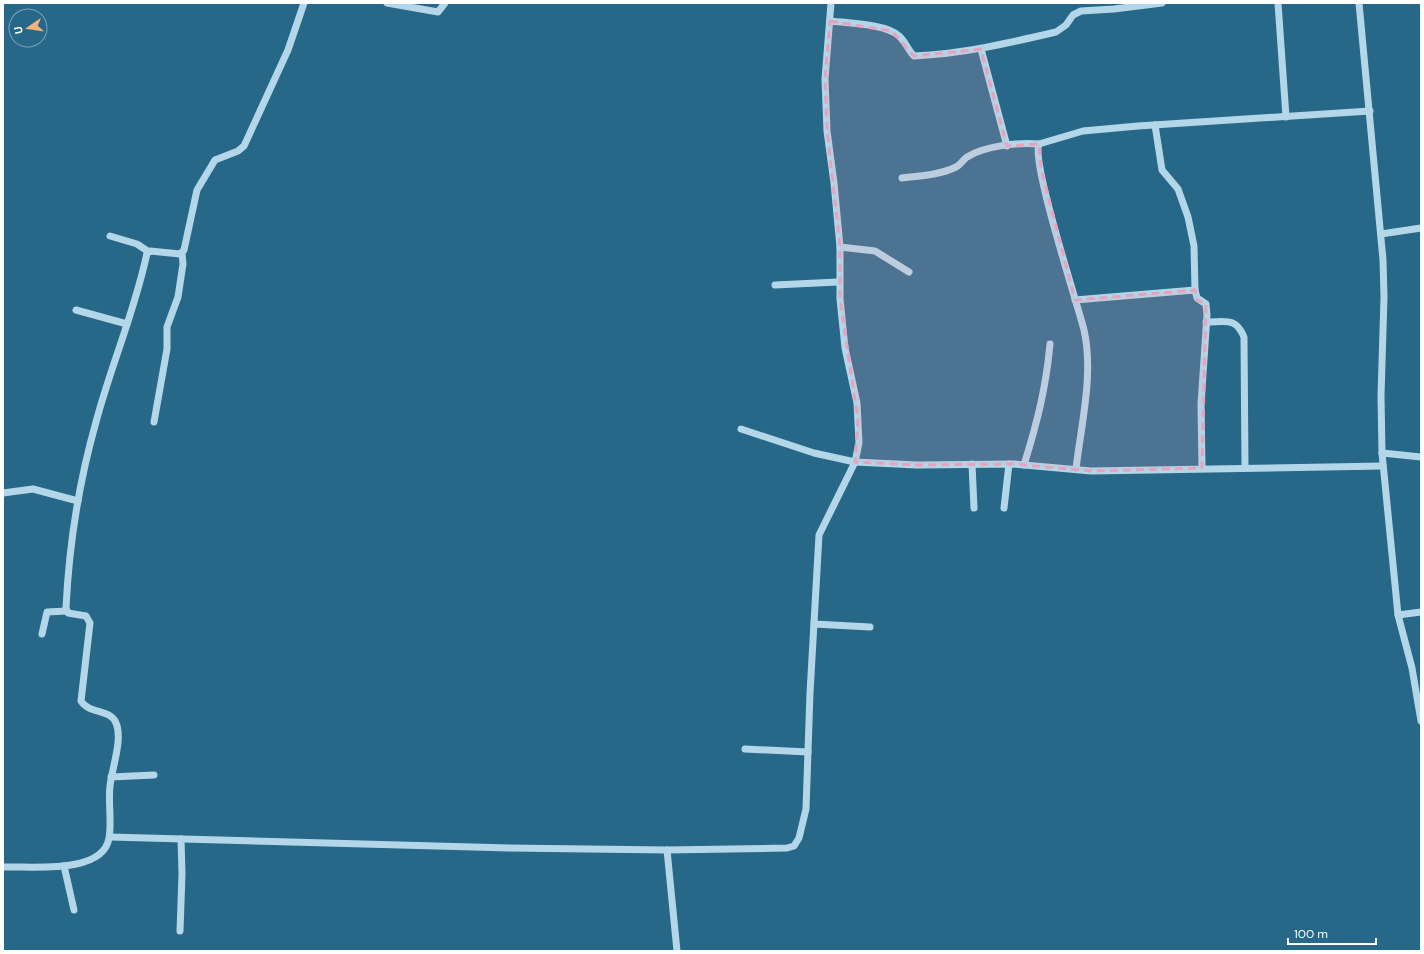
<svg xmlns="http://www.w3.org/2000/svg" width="1424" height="954" viewBox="0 0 1424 954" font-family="'DM Sans',sans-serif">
<rect width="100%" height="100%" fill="#276788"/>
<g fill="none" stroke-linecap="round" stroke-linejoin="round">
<g stroke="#b3d7e9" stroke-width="7">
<polyline points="387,3 438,12 445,3"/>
<polyline points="1278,3 1286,117"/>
<polyline points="1359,3 1383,260 1384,297 1381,396 1382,453 1398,615 1412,668 1421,721"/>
<path d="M830,21C847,23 887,24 899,36C905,41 908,50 914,56C963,54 1009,43 1056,32L1066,25L1073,15L1081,11L1114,9L1162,3"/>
<polyline points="981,49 1007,146"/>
<polyline points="1155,125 1162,170 1178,189 1188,217 1194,246 1195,290 1197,298 1206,304 1207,315 1201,404 1202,468"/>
<path d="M902,178C919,176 940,175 956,167C960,165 963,160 967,157C984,146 1019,142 1039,144"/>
<polyline points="1381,234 1421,228"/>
<polyline points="110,236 137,244 149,252"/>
<polyline points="840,247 875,251 909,272"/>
<polyline points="775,285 838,282"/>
<polyline points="1075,300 1195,290"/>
<polyline points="76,310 127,324"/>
<path d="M1206,322C1226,322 1236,317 1244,337L1245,468"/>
<polyline points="154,422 167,349 167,327 178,297 183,264 182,253"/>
<polyline points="741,429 814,453 855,462 917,465 1014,464 1091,471 1383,466"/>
<polyline points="1382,453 1421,457"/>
<polyline points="972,464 974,508"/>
<path d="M1024,465C1037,423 1046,388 1050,344"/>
<path d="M1076,469C1081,425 1094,374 1084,330C1077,302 1031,162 1039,144L1083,131L1138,126L1370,111"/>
<polyline points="3,493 33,489 78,501"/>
<polyline points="1004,508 1009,464"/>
<polyline points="1398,615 1421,612"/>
<polyline points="814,624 870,627"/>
<polyline points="42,634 47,612 67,611"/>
<polyline points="745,749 808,752"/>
<polyline points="111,777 154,775"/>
<polyline points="110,837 509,848 667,850 787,848 794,846 799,838 806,809 810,693 819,535 855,462 859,443 857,403 845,348 840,299 840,247 834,183 827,131 825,79 831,3"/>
<polyline points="667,850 677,951"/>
<polyline points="64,866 74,910"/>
<path d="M3,867C31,866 103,875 109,838C112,821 108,803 110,786C112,768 123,739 116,723C111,709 89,714 81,701L90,623L86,616L68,613L66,608C69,546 79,482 96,422C111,365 135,311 147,253L150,251L180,254L184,250L197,190L215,160L238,151L244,146L288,50L304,3"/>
<polyline points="180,931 182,874 181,839"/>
</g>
</g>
<path fill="#e7a3bd" fill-opacity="0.2" stroke="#e7a3bd" stroke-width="3" stroke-dasharray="8 5" stroke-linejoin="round" d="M830,21L892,31L914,56L981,49L1007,146L1039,144L1041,168L1075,300L1195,290L1197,300L1206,304L1202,468L1091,471L1014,464L917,465L855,462L858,421L840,299V247L827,131L825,79Z"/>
<rect width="1424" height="954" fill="none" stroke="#ffffff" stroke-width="8"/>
<g transform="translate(28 28) rotate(257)"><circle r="19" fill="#276788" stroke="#7da4b8"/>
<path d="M0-3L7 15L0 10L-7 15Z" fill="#f2b478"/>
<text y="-6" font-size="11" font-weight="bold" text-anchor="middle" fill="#ffffff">U</text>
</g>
<path d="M1288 938v6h88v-6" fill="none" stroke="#ffffff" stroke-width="2"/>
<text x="1294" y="938" font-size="12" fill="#ffffff" stroke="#276788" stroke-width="3" paint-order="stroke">100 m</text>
</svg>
